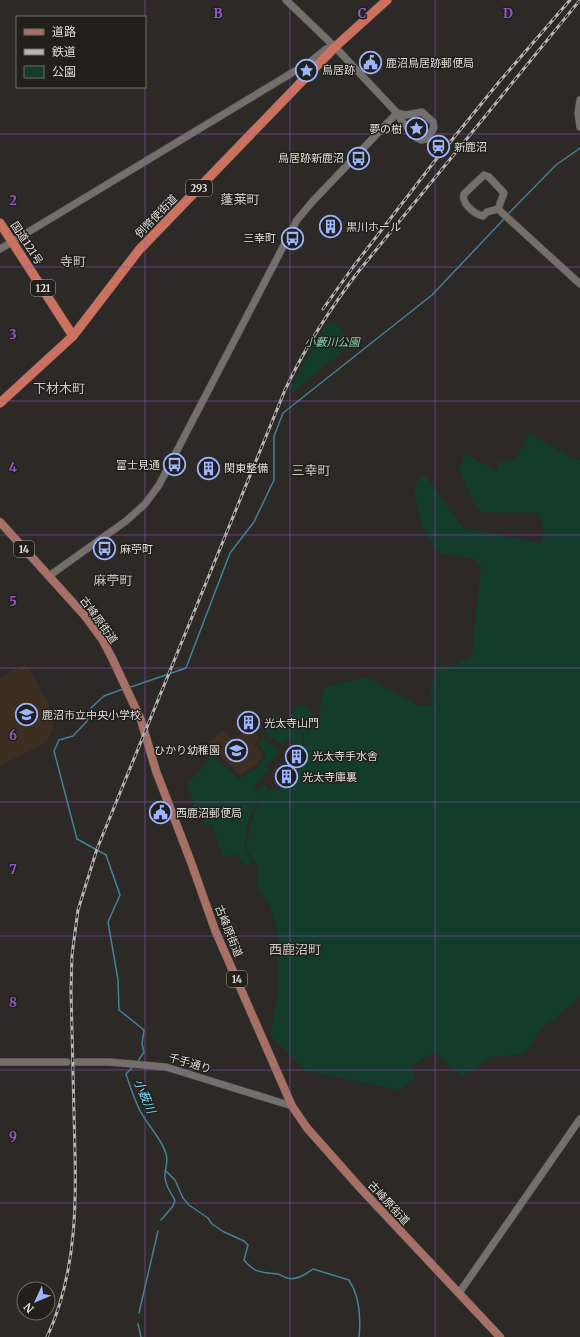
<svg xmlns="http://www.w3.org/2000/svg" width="580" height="1337" viewBox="0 0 580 1337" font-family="Merriweather,'Noto Sans JP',serif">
<rect width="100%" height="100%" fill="#2c2926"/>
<g fill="#3d2e22">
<polygon points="26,664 49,704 54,726 47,742 0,766 0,678"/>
<polygon points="249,727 259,738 255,745 263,755 259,763 240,775 207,744 223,730 233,740"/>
</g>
<g fill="#133d2a">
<polygon points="333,320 352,344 293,392 289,390 326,325"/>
<path d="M529,433L573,459L580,460V996L555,1019L545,1024L524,1054L490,1057L462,1077L434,1052L410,1067L415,1078L399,1090L307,1071L270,1036L278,988V932L270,906L258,887V866L246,848C248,836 255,796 268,791C277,787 287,786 297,782L299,770L306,761L303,731L319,717L324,687L367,677L419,706H433L430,695L436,667L453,666L472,656L481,567L474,559L439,553C419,527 419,518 414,486L424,474L463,528L541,543L544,528L539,513L481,512L472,500L459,469L465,454L496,471L499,462L516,459Z"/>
<polygon points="301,703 311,712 306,719 309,723 302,731 303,747 300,749 290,737 283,745 263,732 275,713 284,722"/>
<path d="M262,738L279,751L267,766L269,769L262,776L254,789L257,792L264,785L268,788C254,803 243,827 245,847C245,852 250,857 252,861L245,866L236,854L223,857L212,824L205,826L201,811L196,812L187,784L212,756L239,779L260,765L266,755L258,742Z"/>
</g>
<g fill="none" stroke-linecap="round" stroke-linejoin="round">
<g stroke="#458194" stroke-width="1.5">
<polyline points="508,214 556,165 580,148"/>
<polyline points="128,688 186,668 230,553 254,522 274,480 274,436 283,413 432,295 504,219"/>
<polyline points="123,689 104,696 91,708 87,721 73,736 59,740 54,751 77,839 106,855 120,895 108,922 118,980 119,1010 144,1030 142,1044 144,1052 138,1061"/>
<path d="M133,1067L126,1074C130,1086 136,1105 142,1114C149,1127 162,1139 166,1154C169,1162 164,1170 165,1178C166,1186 171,1194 175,1200L173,1206L161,1220"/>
<path d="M166,1171L175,1180L183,1198L189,1205L208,1218L212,1224L224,1232L244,1241L248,1245L244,1260C256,1274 261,1272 278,1274C281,1275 283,1277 287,1278C296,1281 306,1274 313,1269L349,1280C360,1297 361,1318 359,1337"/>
<polyline points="139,1313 158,1231"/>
<polyline points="138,1324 141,1337"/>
</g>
<defs>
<g id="secondary">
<polyline points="286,0 335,47 397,113 401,120 417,138 421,140 426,139 434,128 433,122 422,112 406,115 397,113"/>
<polyline points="580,100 578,113 580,127"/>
<path d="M484,175L489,177L504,193L498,209L487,212L483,216C474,214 461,203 464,194Z"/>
<polyline points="498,209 580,284"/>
<polyline points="0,249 310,62 326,49 335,47"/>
<polyline points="49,576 126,521 145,504 159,485 297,220 313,201 397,113"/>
<polyline points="0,1062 67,1062"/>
<polyline points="77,1062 109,1062 166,1067 292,1106"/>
<polyline points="459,1293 580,1119"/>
</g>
<polyline id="primary" points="0,522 85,616 102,639 112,658 141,720 156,771 191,862 215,930 292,1106 307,1128 362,1190 500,1337"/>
<g id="highway">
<polyline points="0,223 73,336"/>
<polyline points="0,403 73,336 139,250 335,47 387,0"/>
</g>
</defs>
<use href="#secondary" stroke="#4a4744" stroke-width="8"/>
<use href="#primary" stroke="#4a4744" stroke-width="9"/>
<use href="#highway" stroke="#4a4744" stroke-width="10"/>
<use href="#secondary" stroke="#736f6b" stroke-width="7"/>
<use href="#primary" stroke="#a77064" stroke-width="8"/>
<use href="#highway" stroke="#ca7160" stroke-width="9"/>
<defs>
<g id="rail">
<polyline points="323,309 353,267 434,162 499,82 570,0"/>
<path d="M47,1337C80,1266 76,1190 74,1114C73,1073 72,1031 71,990L72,955L78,910L97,849L285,390C305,347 330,309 358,272L580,0"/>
</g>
</defs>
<use href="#rail" stroke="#b8b6b4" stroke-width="3"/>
<use href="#rail" stroke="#23201c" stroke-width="1.5" stroke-dasharray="4.5" stroke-linecap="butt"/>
</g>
<path fill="none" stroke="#9458c6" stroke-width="1" stroke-opacity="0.55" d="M145,0V17M290,0V1337M435,0V1337M145,17V87M145,87V1337M0,134H580M0,267H580M0,401H580M0,535H580M0,668H580M0,802H580M0,936H580M0,1070H580M0,1203H580"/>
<defs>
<symbol id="civic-ring" viewBox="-11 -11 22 22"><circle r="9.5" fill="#23201c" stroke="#9cb4fd" stroke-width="1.5"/><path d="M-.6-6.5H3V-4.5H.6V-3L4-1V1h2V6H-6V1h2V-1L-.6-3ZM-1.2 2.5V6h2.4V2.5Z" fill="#9cb4fd"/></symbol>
<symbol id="sight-ring" viewBox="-11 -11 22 22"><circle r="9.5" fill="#23201c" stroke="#9cb4fd" stroke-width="1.5"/><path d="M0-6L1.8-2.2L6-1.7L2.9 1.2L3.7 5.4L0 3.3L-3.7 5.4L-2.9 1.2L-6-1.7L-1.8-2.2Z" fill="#9cb4fd"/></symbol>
<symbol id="station-ring" viewBox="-11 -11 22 22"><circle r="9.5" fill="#23201c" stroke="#9cb4fd" stroke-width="1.5"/><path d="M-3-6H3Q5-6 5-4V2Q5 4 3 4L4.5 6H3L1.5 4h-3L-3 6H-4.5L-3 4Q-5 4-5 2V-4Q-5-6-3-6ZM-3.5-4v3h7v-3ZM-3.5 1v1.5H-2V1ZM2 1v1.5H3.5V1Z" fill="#9cb4fd"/></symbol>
<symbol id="bus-ring" viewBox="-11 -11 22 22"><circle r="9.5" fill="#23201c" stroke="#9cb4fd" stroke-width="1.5"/><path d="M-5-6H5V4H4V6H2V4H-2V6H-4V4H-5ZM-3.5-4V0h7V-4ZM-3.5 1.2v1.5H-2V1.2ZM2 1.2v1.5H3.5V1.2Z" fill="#9cb4fd"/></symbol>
<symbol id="building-ring" viewBox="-11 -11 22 22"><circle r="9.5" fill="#23201c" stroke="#9cb4fd" stroke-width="1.5"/><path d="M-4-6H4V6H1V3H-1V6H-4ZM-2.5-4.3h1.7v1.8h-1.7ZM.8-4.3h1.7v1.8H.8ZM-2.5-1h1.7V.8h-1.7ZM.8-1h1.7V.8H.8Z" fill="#9cb4fd"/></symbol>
<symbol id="school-ring" viewBox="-11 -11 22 22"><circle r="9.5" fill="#23201c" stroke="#9cb4fd" stroke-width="1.5"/><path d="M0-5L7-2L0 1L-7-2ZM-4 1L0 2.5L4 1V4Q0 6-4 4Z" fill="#9cb4fd"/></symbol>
</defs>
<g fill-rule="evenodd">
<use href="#civic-ring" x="358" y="50" width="25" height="25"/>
<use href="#sight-ring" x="294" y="58" width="25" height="25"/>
<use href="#sight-ring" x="404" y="116" width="25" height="25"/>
<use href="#station-ring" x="426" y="134" width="25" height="25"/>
<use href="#bus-ring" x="346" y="146" width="25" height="25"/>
<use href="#building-ring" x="318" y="214" width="25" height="25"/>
<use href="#bus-ring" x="280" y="226" width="25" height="25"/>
<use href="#bus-ring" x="162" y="452" width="25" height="25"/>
<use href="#building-ring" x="196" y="456" width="25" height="25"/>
<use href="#bus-ring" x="92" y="536" width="25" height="25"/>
<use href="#school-ring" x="14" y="702" width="25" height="25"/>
<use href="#building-ring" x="236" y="710" width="25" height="25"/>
<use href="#school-ring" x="224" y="738" width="25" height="25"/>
<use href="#building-ring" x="284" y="744" width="25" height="25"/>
<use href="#building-ring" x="274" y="764" width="25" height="25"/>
<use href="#civic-ring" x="148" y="800" width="25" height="25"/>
</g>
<g text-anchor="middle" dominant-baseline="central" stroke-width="3" stroke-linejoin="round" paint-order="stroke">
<g fill="#23201c" stroke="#a7a4a2" stroke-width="1">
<rect x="186" y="180" width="26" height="16" rx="3"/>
<rect x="31" y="280" width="24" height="16" rx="3"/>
<rect x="14" y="541" width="20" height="16" rx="3"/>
<rect x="227" y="971" width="20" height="16" rx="3"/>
</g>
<g font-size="10" font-weight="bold" fill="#dfdddb">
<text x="199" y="188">293</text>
<text x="43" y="288">121</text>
<text x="24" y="549">14</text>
<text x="237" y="979">14</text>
</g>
<g font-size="11" fill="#dfdddb" stroke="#23201c" text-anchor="start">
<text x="386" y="63">鹿沼鳥居跡郵便局</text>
<text x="322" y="70">鳥居跡</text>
<text x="402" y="129" text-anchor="end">夢の樹</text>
<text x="454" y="147">新鹿沼</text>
<text x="344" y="158" text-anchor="end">鳥居跡新鹿沼</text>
<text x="346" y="227">黒川ホール</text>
<text x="276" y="238" text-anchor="end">三幸町</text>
<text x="160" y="465" text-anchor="end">富士見通</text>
<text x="224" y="468">関東整備</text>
<text x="120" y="549">麻苧町</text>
<text x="42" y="715">鹿沼市立中央小学校</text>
<text x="264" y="723">光太寺山門</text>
<text x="220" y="750" text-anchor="end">ひかり幼稚園</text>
<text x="312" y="756">光太寺手水舎</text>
<text x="302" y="777">光太寺庫裏</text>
<text x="176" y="813">西鹿沼郵便局</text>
</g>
<g font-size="11" fill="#dfdddb" stroke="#23201c">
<text transform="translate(156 216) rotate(-46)">例幣使街道</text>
<text transform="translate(27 243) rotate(57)">国道121号</text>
<text transform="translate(99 620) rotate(54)">古峰原街道</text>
<text transform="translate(229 931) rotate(68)">古峰原街道</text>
<text transform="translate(190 1063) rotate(16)">千手通り</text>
<text transform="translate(389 1203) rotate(47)">古峰原街道</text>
</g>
<g font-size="11" font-style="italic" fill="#84d4ab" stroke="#23201c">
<text x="332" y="342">小藪川公園</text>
</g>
<g font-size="12" font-style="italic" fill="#79d7f4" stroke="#23201c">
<text transform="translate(145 1096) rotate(67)">小薮川</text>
</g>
<g font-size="13" fill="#cdc8c4" stroke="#23201c">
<text x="240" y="199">蓬莱町</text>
<text x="73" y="261">寺町</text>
<text x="59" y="388">下材木町</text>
<text x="311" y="470">三幸町</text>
<text x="113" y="580">麻苧町</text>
<text x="295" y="949">西鹿沼町</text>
</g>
</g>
<g font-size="13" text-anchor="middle" font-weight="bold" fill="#9458c6" stroke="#23201c" stroke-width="3" stroke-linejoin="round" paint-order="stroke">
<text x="218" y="18">B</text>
<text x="362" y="18">C</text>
<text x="508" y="18">D</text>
<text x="13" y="205">2</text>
<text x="13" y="339">3</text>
<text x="13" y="472">4</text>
<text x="13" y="606">5</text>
<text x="13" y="740">6</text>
<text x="13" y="874">7</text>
<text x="13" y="1007">8</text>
<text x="13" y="1141">9</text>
</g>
<rect x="16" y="16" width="130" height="72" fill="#23201c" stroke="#6e6c68"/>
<rect x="24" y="29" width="20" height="6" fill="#a77064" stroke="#6e6c68"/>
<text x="52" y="36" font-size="12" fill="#dfdddb">道路</text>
<rect x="24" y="49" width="20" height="6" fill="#b8b6b4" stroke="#6e6c68"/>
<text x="52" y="56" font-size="12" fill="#dfdddb">鉄道</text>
<rect x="24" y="66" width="20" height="12" fill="#133d2a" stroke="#6e6c68"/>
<text x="52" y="76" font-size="12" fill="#dfdddb">公園</text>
<g transform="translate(36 1301) rotate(226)"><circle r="19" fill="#23201c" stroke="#6e6c68"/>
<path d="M0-3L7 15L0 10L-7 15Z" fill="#9cb4fd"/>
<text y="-6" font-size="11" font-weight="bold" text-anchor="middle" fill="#dfdddb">N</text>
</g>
</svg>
